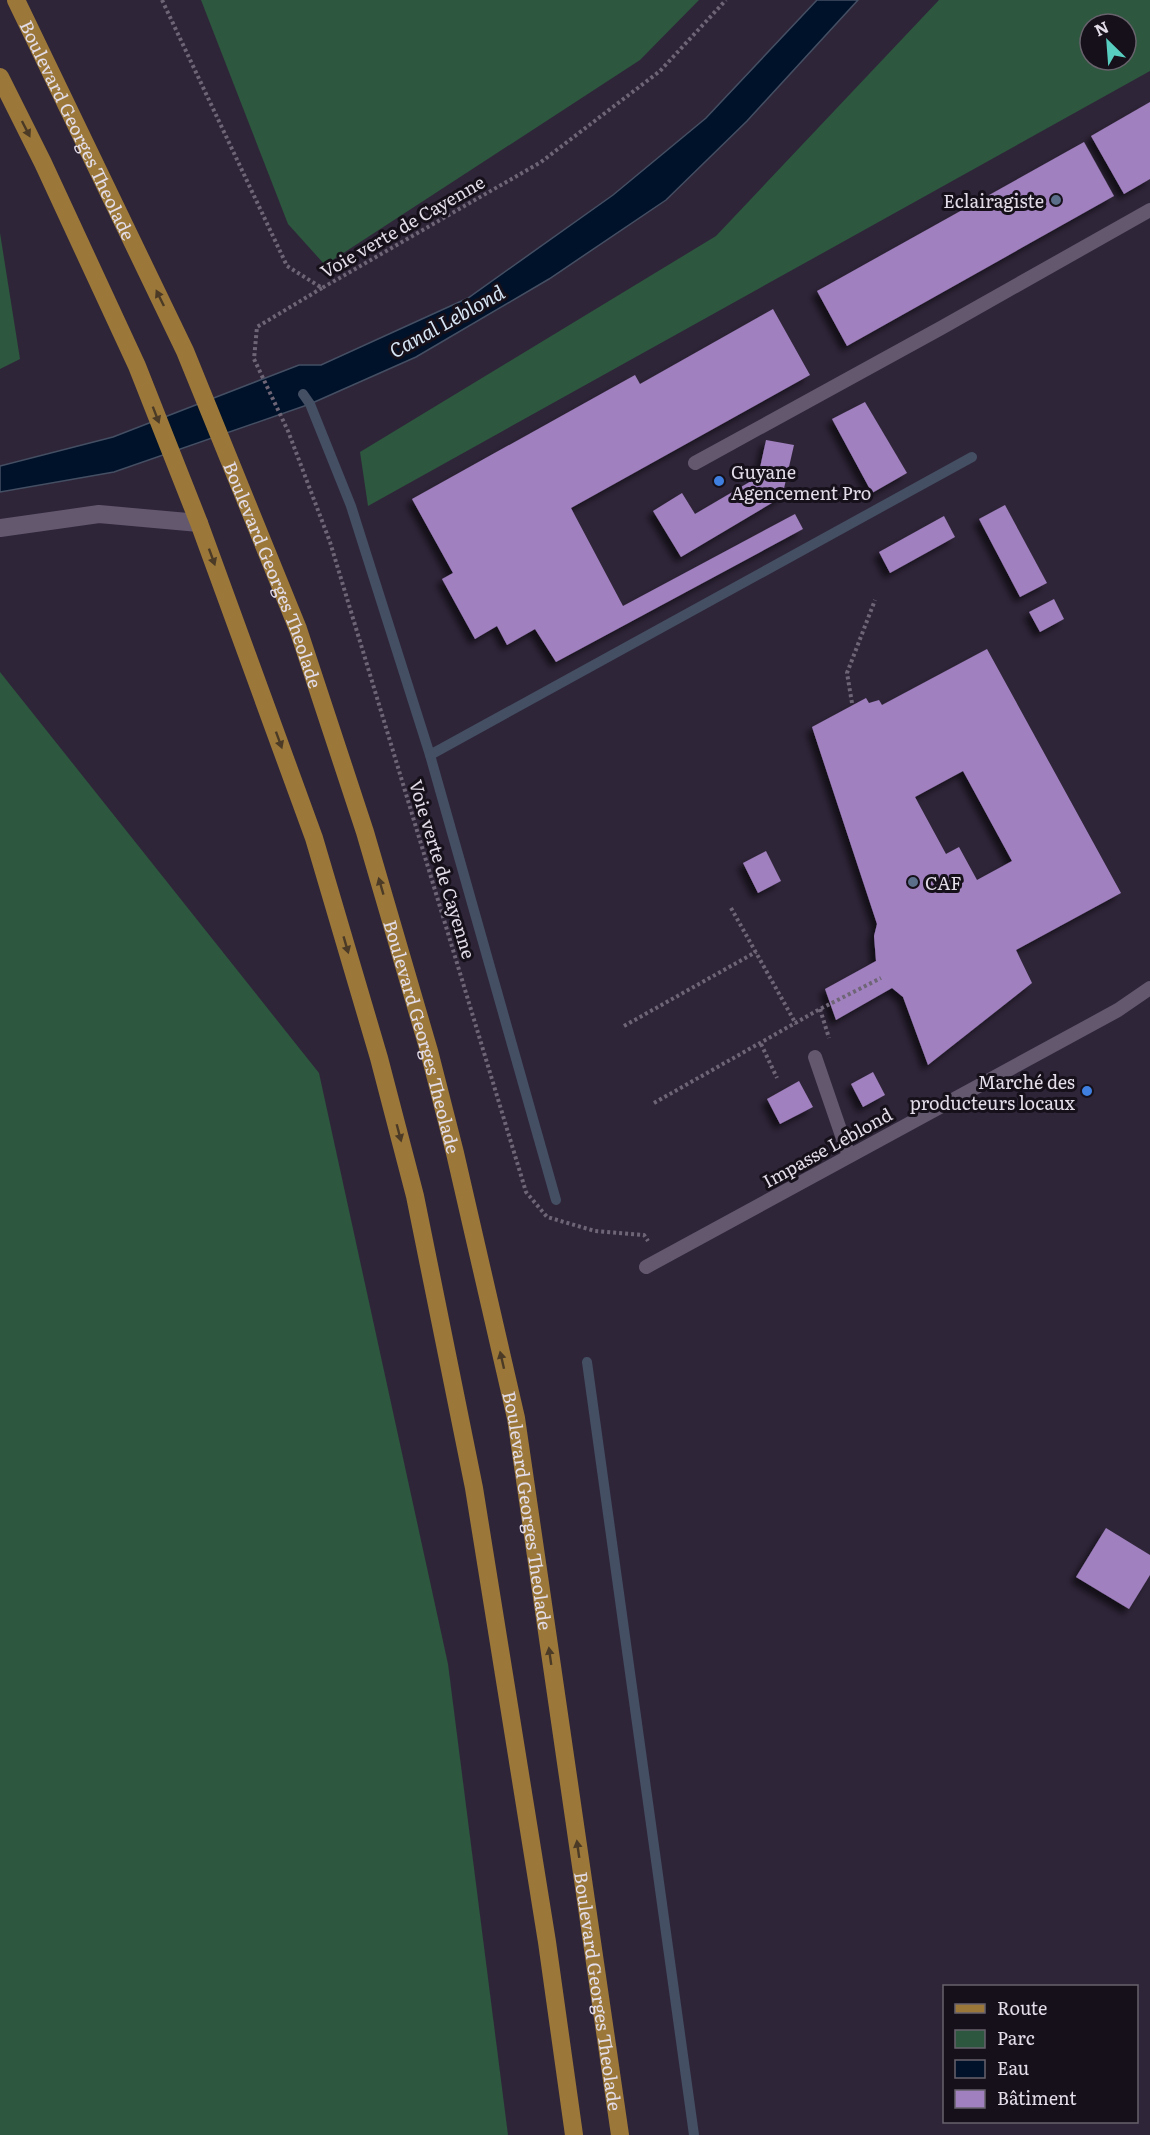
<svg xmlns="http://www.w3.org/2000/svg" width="1150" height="2135" viewBox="0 0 1150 2135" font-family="Literata,serif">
<defs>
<filter id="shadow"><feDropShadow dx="-5.5" dy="5.5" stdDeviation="3" flood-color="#0009"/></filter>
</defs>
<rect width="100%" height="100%" fill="#2f2539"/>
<g fill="#2d573e" fill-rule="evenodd">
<polygon points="201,0 699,0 640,60 325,265 288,224"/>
<path d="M939,0H1150V71L368,506L360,452L716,236ZM1090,24H1126V60H1090Z"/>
<polygon points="0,233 20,359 0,369"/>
<polygon points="0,672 319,1073 448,1664 508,2135 0,2135"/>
</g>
<polygon fill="#00122a" stroke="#444f63" stroke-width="1.5" points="817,0 858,0 747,121 666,200 549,279 416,357 310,404 114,472 0,492 0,466 113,437 299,365 321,365 468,298 613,195 706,118"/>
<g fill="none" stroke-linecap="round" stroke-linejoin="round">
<g stroke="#444f63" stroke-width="10">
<polyline points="303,394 310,404 351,506 430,755 556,1200"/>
<polyline points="430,755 972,457"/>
<polyline points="587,1362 694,2135"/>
</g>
</g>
<g fill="#a080be" fill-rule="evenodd" filter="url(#shadow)">
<polygon points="1150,102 1150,179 1124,194 1091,136"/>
<polygon points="1084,142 1114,196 847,346 817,291"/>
<polygon points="773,309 810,375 571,508 623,606 795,514 803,529 556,662 535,629 507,645 497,626 475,639 442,579 453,573 412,499 635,375 640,384"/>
<polygon points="865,402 907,473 872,493 832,419"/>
<polygon points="766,440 794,445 782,497 681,557 653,511 682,493 695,514 758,477"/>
<polygon points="1005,505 1047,583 1020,597 979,519"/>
<polygon points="944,516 955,537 890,573 879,552"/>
<polygon points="1054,599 1064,619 1040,632 1029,612"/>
<path d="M987,649L1121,893L1016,950L1032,983L928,1065L903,997L892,988L836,1020L825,989L876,961L874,936L877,924L812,727L866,698L869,703L879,700L882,705ZM963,771L1012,861L977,880L959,847L946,854L915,797Z"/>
<polygon points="766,851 781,881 758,893 743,863"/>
<polygon points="873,1072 885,1095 863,1107 851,1084"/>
<polygon points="799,1081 813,1107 780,1124 767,1099"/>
<polygon points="1106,1528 1150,1555 1150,1575 1129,1609 1076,1577"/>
</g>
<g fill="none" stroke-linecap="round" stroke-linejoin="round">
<g stroke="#6e6576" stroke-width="4" stroke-dasharray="3 3" stroke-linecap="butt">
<polyline points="162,0 287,266 322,288 541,162 660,71 726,0"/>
<polyline points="322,288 257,327 254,359 288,431 330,542 526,1192 547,1217 595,1231 644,1235 648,1241"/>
<polyline points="852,703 847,673 875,600"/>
<polyline points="731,908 796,1024"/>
<polyline points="820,1009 829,1038"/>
<polyline points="624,1026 756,952"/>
<polyline points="761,1044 777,1078"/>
<polyline points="654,1103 820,1009 881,978"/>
</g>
<g stroke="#63586e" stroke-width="14">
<polyline points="695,463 941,328 1150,210"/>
<polyline points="815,1057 849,1156"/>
<polyline points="646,1267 1118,1010 1150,988"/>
</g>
<polyline stroke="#63586e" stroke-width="18" points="0,528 99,514 199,523"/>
<g stroke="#9b7839" stroke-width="18">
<path id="s1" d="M16,0L185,351L298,629L365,832L429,1051L455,1153L516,1418L620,2135"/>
<polyline points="0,77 43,163 137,366 199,523 314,838 379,1058 415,1196 474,1488 547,1942 574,2135"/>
</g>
</g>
<defs><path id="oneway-solid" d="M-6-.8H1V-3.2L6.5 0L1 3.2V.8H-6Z" transform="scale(1.5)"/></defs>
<g fill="#4b3a26">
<use href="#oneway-solid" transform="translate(26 129) rotate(63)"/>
<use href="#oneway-solid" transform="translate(160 298) rotate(-116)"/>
<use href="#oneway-solid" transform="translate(156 415) rotate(69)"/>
<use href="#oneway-solid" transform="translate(212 557) rotate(70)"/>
<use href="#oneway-solid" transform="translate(279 740) rotate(70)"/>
<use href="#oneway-solid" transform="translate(381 886) rotate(-106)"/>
<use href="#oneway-solid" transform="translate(346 945) rotate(74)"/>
<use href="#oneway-solid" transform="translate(399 1133) rotate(75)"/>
<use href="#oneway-solid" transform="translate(502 1360) rotate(-103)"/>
<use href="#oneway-solid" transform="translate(550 1656) rotate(-98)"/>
<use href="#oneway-solid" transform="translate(578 1849) rotate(-98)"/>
</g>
<g fill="#5c6f8a" stroke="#151019" stroke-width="2">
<circle cx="1056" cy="200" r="6"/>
<circle cx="913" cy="882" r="6"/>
</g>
<g fill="#3f7fe0" stroke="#151019" stroke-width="2">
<circle cx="719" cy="481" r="6"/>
<circle cx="1087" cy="1091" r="6"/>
</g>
<g text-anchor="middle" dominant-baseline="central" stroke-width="6" stroke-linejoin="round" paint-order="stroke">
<g font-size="18" fill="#e3dce9" stroke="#151019">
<text stroke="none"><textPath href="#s1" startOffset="144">Boulevard Georges Theolade</textPath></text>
<text transform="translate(402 226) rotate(-30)">Voie verte de Cayenne</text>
<text stroke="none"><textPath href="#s1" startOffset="630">Boulevard Georges Theolade</textPath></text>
<text transform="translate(443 869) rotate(73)">Voie verte de Cayenne</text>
<text stroke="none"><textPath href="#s1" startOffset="1116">Boulevard Georges Theolade</textPath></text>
<text transform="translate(827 1147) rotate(-29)">Impasse Leblond</text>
<text stroke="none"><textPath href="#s1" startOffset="1602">Boulevard Georges Theolade</textPath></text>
<text stroke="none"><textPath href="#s1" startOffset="2088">Boulevard Georges Theolade</textPath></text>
</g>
<g font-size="18" fill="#e3dce9" stroke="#151019" text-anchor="end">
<text x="1044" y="200">Eclairagiste</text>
<text x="731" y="471" text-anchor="start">Guyane<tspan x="731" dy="21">Agencement Pro</tspan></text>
<text x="925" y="882" text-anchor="start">CAF</text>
<text x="1075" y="1081">Marché des<tspan x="1075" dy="21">producteurs locaux</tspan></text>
</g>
<g font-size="20" font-style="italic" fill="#d6e4f3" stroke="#151019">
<text transform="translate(446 320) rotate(-29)">Canal Leblond</text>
</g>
</g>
<rect x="943" y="1985" width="195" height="138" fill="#151019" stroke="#67626c" stroke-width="1.5"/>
<rect x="955" y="2004" width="30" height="9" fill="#9b7839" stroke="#67626c" stroke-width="1.5"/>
<text x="997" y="2015" font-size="18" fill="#e3dce9">Route</text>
<rect x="955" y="2030" width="30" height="18" fill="#2d573e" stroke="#67626c" stroke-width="1.5"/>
<text x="997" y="2045" font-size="18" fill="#e3dce9">Parc</text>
<rect x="955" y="2060" width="30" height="18" fill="#00122a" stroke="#67626c" stroke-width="1.5"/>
<text x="997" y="2075" font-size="18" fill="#e3dce9">Eau</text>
<rect x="955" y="2090" width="30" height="18" fill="#a080be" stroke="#67626c" stroke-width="1.5"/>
<text x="997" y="2105" font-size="18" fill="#e3dce9">Bâtiment</text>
<g transform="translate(1108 42) rotate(335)"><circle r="28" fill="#151019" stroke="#67626c" stroke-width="1.5"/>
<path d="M0-4.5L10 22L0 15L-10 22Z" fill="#58cec1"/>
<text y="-9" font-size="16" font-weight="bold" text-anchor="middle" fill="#e3dce9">N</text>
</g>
</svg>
